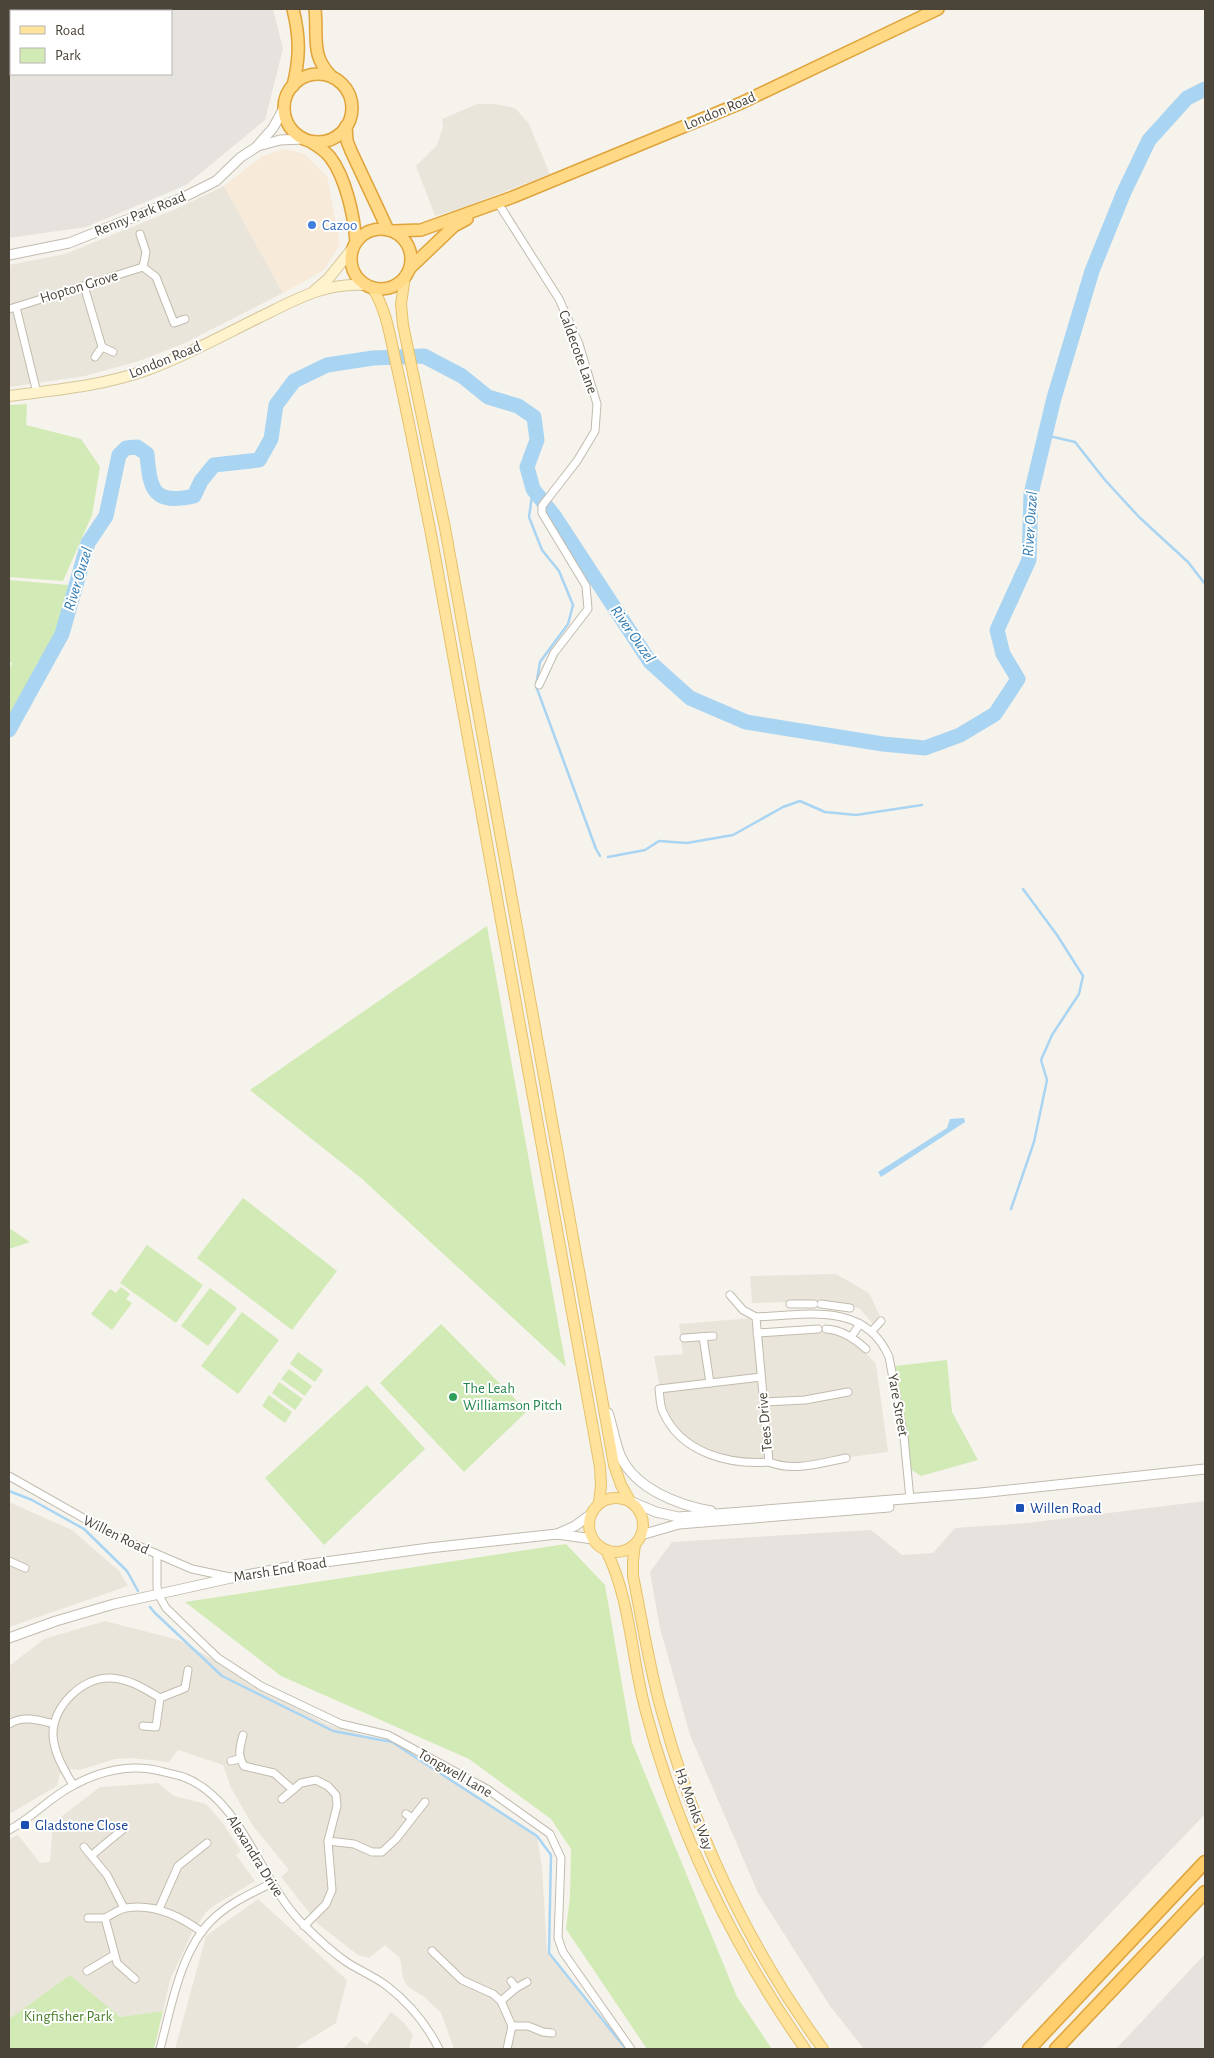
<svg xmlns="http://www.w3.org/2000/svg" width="1214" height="2058" viewBox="0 0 1214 2058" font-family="'Alegreya Sans',sans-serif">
<rect width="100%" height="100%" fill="#f6f3ec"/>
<g fill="#eae5da">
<polygon points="477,104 495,104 515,108 529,124 550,174 459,209 435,216 416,166 437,145 443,127 442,119"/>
<polygon points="224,186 283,293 185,343 139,361 85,376 9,387 9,265 65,254 176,209"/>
<polygon points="836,1274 869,1293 880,1316 873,1324 859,1308 818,1301 752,1303 750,1276"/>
<polygon points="753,1318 755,1337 833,1332 849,1339 866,1353 876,1364 888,1452 790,1465 734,1458 699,1445 684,1437 674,1426 664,1410 654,1356 683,1354 679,1324"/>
<polygon points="9,1502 72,1530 119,1571 128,1586 9,1627"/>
<polygon points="105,1621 179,1640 326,1724 394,1744 537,1836 542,1867 547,1952 625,2049 454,2049 441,2013 423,1996 408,1987 403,1978 400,1958 385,1945 369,1958 358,1955 318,1924 281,1877 289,1870 253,1826 231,1788 223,1765 178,1750 169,1762 131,1758 115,1759 80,1770 71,1769 60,1774 57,1786 9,1814 9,1666 44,1639"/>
<polygon points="158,1783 174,1796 206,1804 222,1822 241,1851 236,1855 255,1881 215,1905 206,1912 192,1933 170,1980 163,2011 120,2017 70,1975 9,2019 9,1839 18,1835 40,1863 50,1862 53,1823 100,1787"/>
<polygon points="258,1899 347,1980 336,2023 294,2049 175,2049 206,1936"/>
<polygon points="391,2012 404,2023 413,2035 409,2047 412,2049 343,2049 355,2036 367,2045"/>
</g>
<polygon fill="#f7ead8" points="284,149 305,154 327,176 340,244 324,270 283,293 224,186 261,157"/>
<g fill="#e6e2dd" fill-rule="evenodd">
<path d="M9,9H273L283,49L265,120L186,185L86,227L9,238ZM11,11H171V74H11Z"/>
<polygon points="1205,1501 1205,1814 981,2049 864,2049 830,2006 758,1893 690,1735 660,1628 650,1572 672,1542 871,1530 902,1555 933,1553 955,1528 1028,1523"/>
<polygon points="1205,1954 1205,2049 1116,2049"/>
</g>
<g fill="#d2eab5">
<polygon points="27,404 26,425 81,439 100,467 92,515 63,581 9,577 9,405"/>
<polygon points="9,580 68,585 58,629 34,669 9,720 9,670 12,663 9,662"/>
<polygon points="487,926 566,1367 361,1178 250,1090"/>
<polygon points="243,1198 337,1271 292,1330 197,1258"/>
<polygon points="9,1228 30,1242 9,1249"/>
<polygon points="147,1245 203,1285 176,1323 120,1283"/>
<polygon points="121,1287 130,1294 126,1299 132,1303 112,1330 91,1314 110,1289 116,1293"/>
<polygon points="210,1288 237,1308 208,1346 181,1326"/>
<polygon points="242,1312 279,1340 238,1394 201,1366"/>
<polygon points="441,1324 527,1411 464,1472 380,1383"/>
<polygon points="298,1352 323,1370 315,1382 290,1364"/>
<polygon points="947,1360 952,1412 978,1460 921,1476 910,1469 895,1366"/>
<polygon points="289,1369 312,1386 305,1396 281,1379"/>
<polygon points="279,1382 303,1399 295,1410 272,1393"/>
<polygon points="367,1385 425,1449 324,1545 265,1478"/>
<polygon points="269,1395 292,1412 285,1423 262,1406"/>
<polygon points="566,1544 605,1585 632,1742 737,1997 772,2049 647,2049 566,1929 570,1897 571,1849 551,1819 469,1759 281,1676 185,1602"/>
<polygon points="70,1975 120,2017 163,2011 154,2049 9,2049 9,2019"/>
</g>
<polygon fill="#a9d4f2" points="964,1118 965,1122 881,1177 878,1172 947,1128 950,1119"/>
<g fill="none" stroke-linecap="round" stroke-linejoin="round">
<g stroke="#a9d4f2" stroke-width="2.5">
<polyline points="1045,435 1075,442 1105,480 1139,517 1188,562 1205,584"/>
<polyline points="533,489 529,517 542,550 559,571 573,605 568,624 540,662 536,686 596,849 600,856"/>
<polyline points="608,857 645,850 659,841 687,843 733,835 783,807 800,801 825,812 856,815 922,805"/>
<polyline points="1011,1209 1034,1142 1047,1080 1041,1060 1052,1035 1079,994 1083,976 1057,935 1023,889"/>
<polyline points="9,1491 32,1500 84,1529 127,1571 138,1591"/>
<polyline points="150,1607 155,1613 222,1676 333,1731 392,1742 537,1836 551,1855 549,1953 626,2049"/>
</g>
<path stroke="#a9d4f2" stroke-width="15" d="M9,730L62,634L88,543L106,516L119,455L126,448L137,447L147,454C150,490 153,505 194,496L201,481L214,465L259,460L271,439L276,405L294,381L327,365L373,358L424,356L462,376L488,397L518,406L534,417L537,440L527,467L533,489L555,517L650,662L690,698L746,722L883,744L925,748L960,735L995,714L1018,679L1003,654L997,630L1029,560L1031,494L1054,398L1092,271L1124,192L1149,140L1187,98L1205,89"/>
<defs>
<g id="minor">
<polyline points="498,203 559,299 579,344 597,404 595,431 577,461 542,506 542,513 586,586 588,609 554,653 539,685"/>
<polyline points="140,234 146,252 143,267"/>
<polyline points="84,286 102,347 95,357"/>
<polyline points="9,309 16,307"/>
<polyline points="102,347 113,352"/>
<polyline points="37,393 16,307 143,267 156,277 174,323 185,319"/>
<polyline points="730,1295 743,1310 756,1317"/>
<polyline points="790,1304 814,1304"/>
<polyline points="821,1304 850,1308"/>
<path d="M756,1317C805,1315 865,1301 889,1357L904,1437L910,1499"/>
<path d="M756,1317L769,1462C793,1472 821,1463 846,1458"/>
<path d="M826,1329C842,1330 854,1338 866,1349"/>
<polyline points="872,1331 881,1321"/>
<polyline points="757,1333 818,1329"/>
<polyline points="703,1337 710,1383"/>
<polyline points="851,1337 860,1324"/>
<polyline points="684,1338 713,1336"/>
<path d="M761,1377L659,1389C660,1397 660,1406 663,1412C681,1453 729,1465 769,1462"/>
<polyline points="764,1402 805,1400 848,1392"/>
<polyline points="9,1476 115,1536 192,1569 230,1577"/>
<polyline points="157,1555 157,1586 158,1594 166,1608 218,1658 261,1686 341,1724 388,1735 487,1789 550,1834 561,1858 558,1938 563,1952 631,2049"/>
<polyline points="9,1561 25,1568"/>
<path d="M9,1724C23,1715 39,1720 54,1724"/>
<polyline points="143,1726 156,1727 160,1698"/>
<path d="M243,1735C240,1747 237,1755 244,1766L274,1773L293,1790"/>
<polyline points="231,1761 239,1759"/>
<path d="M73,1785C64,1769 54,1754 53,1735C52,1707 82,1677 111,1678C130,1679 145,1689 160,1698L185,1688L188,1670"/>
<polyline points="282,1799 301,1783 316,1780 328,1786 336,1795 337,1806 328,1841 332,1890 326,1904 304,1926"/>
<polyline points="406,1814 412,1818"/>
<path d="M9,1830C32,1818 50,1797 74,1785C102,1770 133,1763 164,1772C171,1774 180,1775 186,1778C244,1802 261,1885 305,1926C317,1938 331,1951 345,1961C358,1970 374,1976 387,1986C409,2003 427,2025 439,2049"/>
<polyline points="328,1841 354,1844 372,1852 382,1852 396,1839 425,1802"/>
<polyline points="84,1847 107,1875 124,1908"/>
<polyline points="92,1855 122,1830"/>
<polyline points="159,1909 178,1866 207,1843"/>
<polyline points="88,1918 105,1918"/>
<polyline points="432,1951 462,1980 493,1994 501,2001 512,2026 507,2049"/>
<polyline points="87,1971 114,1955"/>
<path d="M135,1979L117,1963L105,1918C111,1915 119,1909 126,1908C154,1903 180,1916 202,1932"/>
<polyline points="516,1988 527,1982"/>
<polyline points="501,2001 516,1988 511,1981"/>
<polyline points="512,2026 528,2026 543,2032 552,2033"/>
<path d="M160,2049C171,2008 180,1953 210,1922C227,1904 250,1894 272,1883"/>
</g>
<g id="tertiary">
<polyline points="258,145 273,128 284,108"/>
<polyline points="9,255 69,243 184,197 216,181 241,157 258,146 280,140 304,139"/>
<path d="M608,1413C613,1427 615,1444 621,1457C636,1489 678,1505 711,1511"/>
<polyline points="630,1501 656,1512 678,1517 980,1493 1205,1469"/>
<polyline points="557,1534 575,1526 590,1515"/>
<polyline points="641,1535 679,1524 889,1507"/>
<polyline points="9,1638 56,1621 114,1604 231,1578 288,1567 429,1548 557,1534 593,1539"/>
</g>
<g id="secondary">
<polyline points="315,290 328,279 353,248"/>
<path d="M9,396C55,390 102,386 147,370C186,356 223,335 260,317C297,299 325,282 367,285"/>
</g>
<g id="primary">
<polyline points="405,276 401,304 403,325 445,528 614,1465 621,1485 630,1501"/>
<path d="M372,287C388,312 391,343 398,372C410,426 420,480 431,534L600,1467L601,1486L599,1502"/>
<circle cx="616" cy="1525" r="27"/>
<path d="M635,1544L633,1561V1576C642,1620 649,1666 661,1709C695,1834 747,1945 823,2049"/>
<path d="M606,1550C631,1600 631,1658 646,1712C678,1833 733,1946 805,2049"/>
</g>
<g id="trunk">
<path d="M315,9C318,36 310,56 332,77"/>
<circle cx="318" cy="108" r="34"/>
<path d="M293,86C300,57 300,38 293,9"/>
<polyline points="346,126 347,141 351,151 388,230"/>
<path d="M311,142C318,146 325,151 330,157C346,178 354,216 356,242"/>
<circle cx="381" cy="259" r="30"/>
<polyline points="394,231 421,230 513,197 741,103 938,9"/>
<polyline points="410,268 454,226 467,219"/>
</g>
<g id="motorway">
<polyline points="1029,2049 1205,1862"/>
<polyline points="1056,2049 1205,1892"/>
</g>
</defs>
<use href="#minor" stroke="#c2bbae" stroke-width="9"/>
<use href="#tertiary" stroke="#c2bbae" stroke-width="11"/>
<use href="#secondary" stroke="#d6c79b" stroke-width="12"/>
<use href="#primary" stroke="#e6c16a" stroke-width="12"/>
<use href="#trunk" stroke="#e0a43c" stroke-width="14"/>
<use href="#motorway" stroke="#e0a43c" stroke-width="15"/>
<use href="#minor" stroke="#fff" stroke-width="7"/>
<use href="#tertiary" stroke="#fff" stroke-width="9"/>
<use href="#secondary" stroke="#fff3cd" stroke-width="10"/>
<use href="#primary" stroke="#ffe39c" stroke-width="10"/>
<use href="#trunk" stroke="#ffd985" stroke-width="11"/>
<use href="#motorway" stroke="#ffcf6e" stroke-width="12"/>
</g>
<circle fill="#3f7fe0" stroke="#fff" stroke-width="2" cx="312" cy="225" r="5"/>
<circle fill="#2e9e5b" stroke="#fff" stroke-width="2" cx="453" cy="1397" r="5"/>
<g fill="#1a4fb4" stroke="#fff" stroke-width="2">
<rect x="1015" y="1503" width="10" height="10" rx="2.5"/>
<rect x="20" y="1820" width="10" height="10" rx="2.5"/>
</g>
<g text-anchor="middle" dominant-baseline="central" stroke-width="4" stroke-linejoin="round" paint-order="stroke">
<g font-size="15" fill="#4b4439" stroke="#fff">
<text transform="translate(720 111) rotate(-23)">London Road</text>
<text transform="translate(140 214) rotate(-22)">Renny Park Road</text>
<text transform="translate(79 287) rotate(-17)">Hopton Grove</text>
<text transform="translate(578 352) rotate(70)">Caldecote Lane</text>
<text transform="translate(165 360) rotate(-22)">London Road</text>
<text transform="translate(898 1405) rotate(80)">Yare Street</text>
<text transform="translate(765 1422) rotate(-95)">Tees Drive</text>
<text transform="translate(116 1535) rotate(26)">Willen Road</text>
<text transform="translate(280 1570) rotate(-9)">Marsh End Road</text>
<text transform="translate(455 1773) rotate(30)">Tongwell Lane</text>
<text transform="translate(694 1809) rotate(70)">H3 Monks Way</text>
<text transform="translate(255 1856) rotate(58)">Alexandra Drive</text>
</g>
<g font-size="15" fill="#366cbe" stroke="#fff" text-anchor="start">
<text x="322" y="225">Cazoo</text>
</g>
<g font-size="15" fill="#27864d" stroke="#fff" text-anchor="start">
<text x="463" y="1388">The Leah<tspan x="463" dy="17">Williamson Pitch</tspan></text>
</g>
<g font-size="15" fill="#164399" stroke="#fff" text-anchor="start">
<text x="1030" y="1508">Willen Road</text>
<text x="35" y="1825">Gladstone Close</text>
</g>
<g font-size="15" fill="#4a7f2a" stroke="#fff">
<text x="68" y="2016">Kingfisher Park</text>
</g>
<g font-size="16" font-style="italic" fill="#2e7ab2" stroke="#fff">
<text transform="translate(1030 524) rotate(-86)">River Ouzel</text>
<text transform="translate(78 579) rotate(-73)">River Ouzel</text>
<text transform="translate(633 634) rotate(55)">River Ouzel</text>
</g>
</g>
<rect width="1214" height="2058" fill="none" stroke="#4b4439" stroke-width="20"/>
<rect x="10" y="10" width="162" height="65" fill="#ffffff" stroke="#b7b4b0"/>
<rect x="20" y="26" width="25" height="8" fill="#ffe39c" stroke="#b7b4b0"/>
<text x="55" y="35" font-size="15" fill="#4b4439">Road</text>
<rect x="20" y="48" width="25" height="15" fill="#d2eab5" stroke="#b7b4b0"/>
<text x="55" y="60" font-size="15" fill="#4b4439">Park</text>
</svg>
